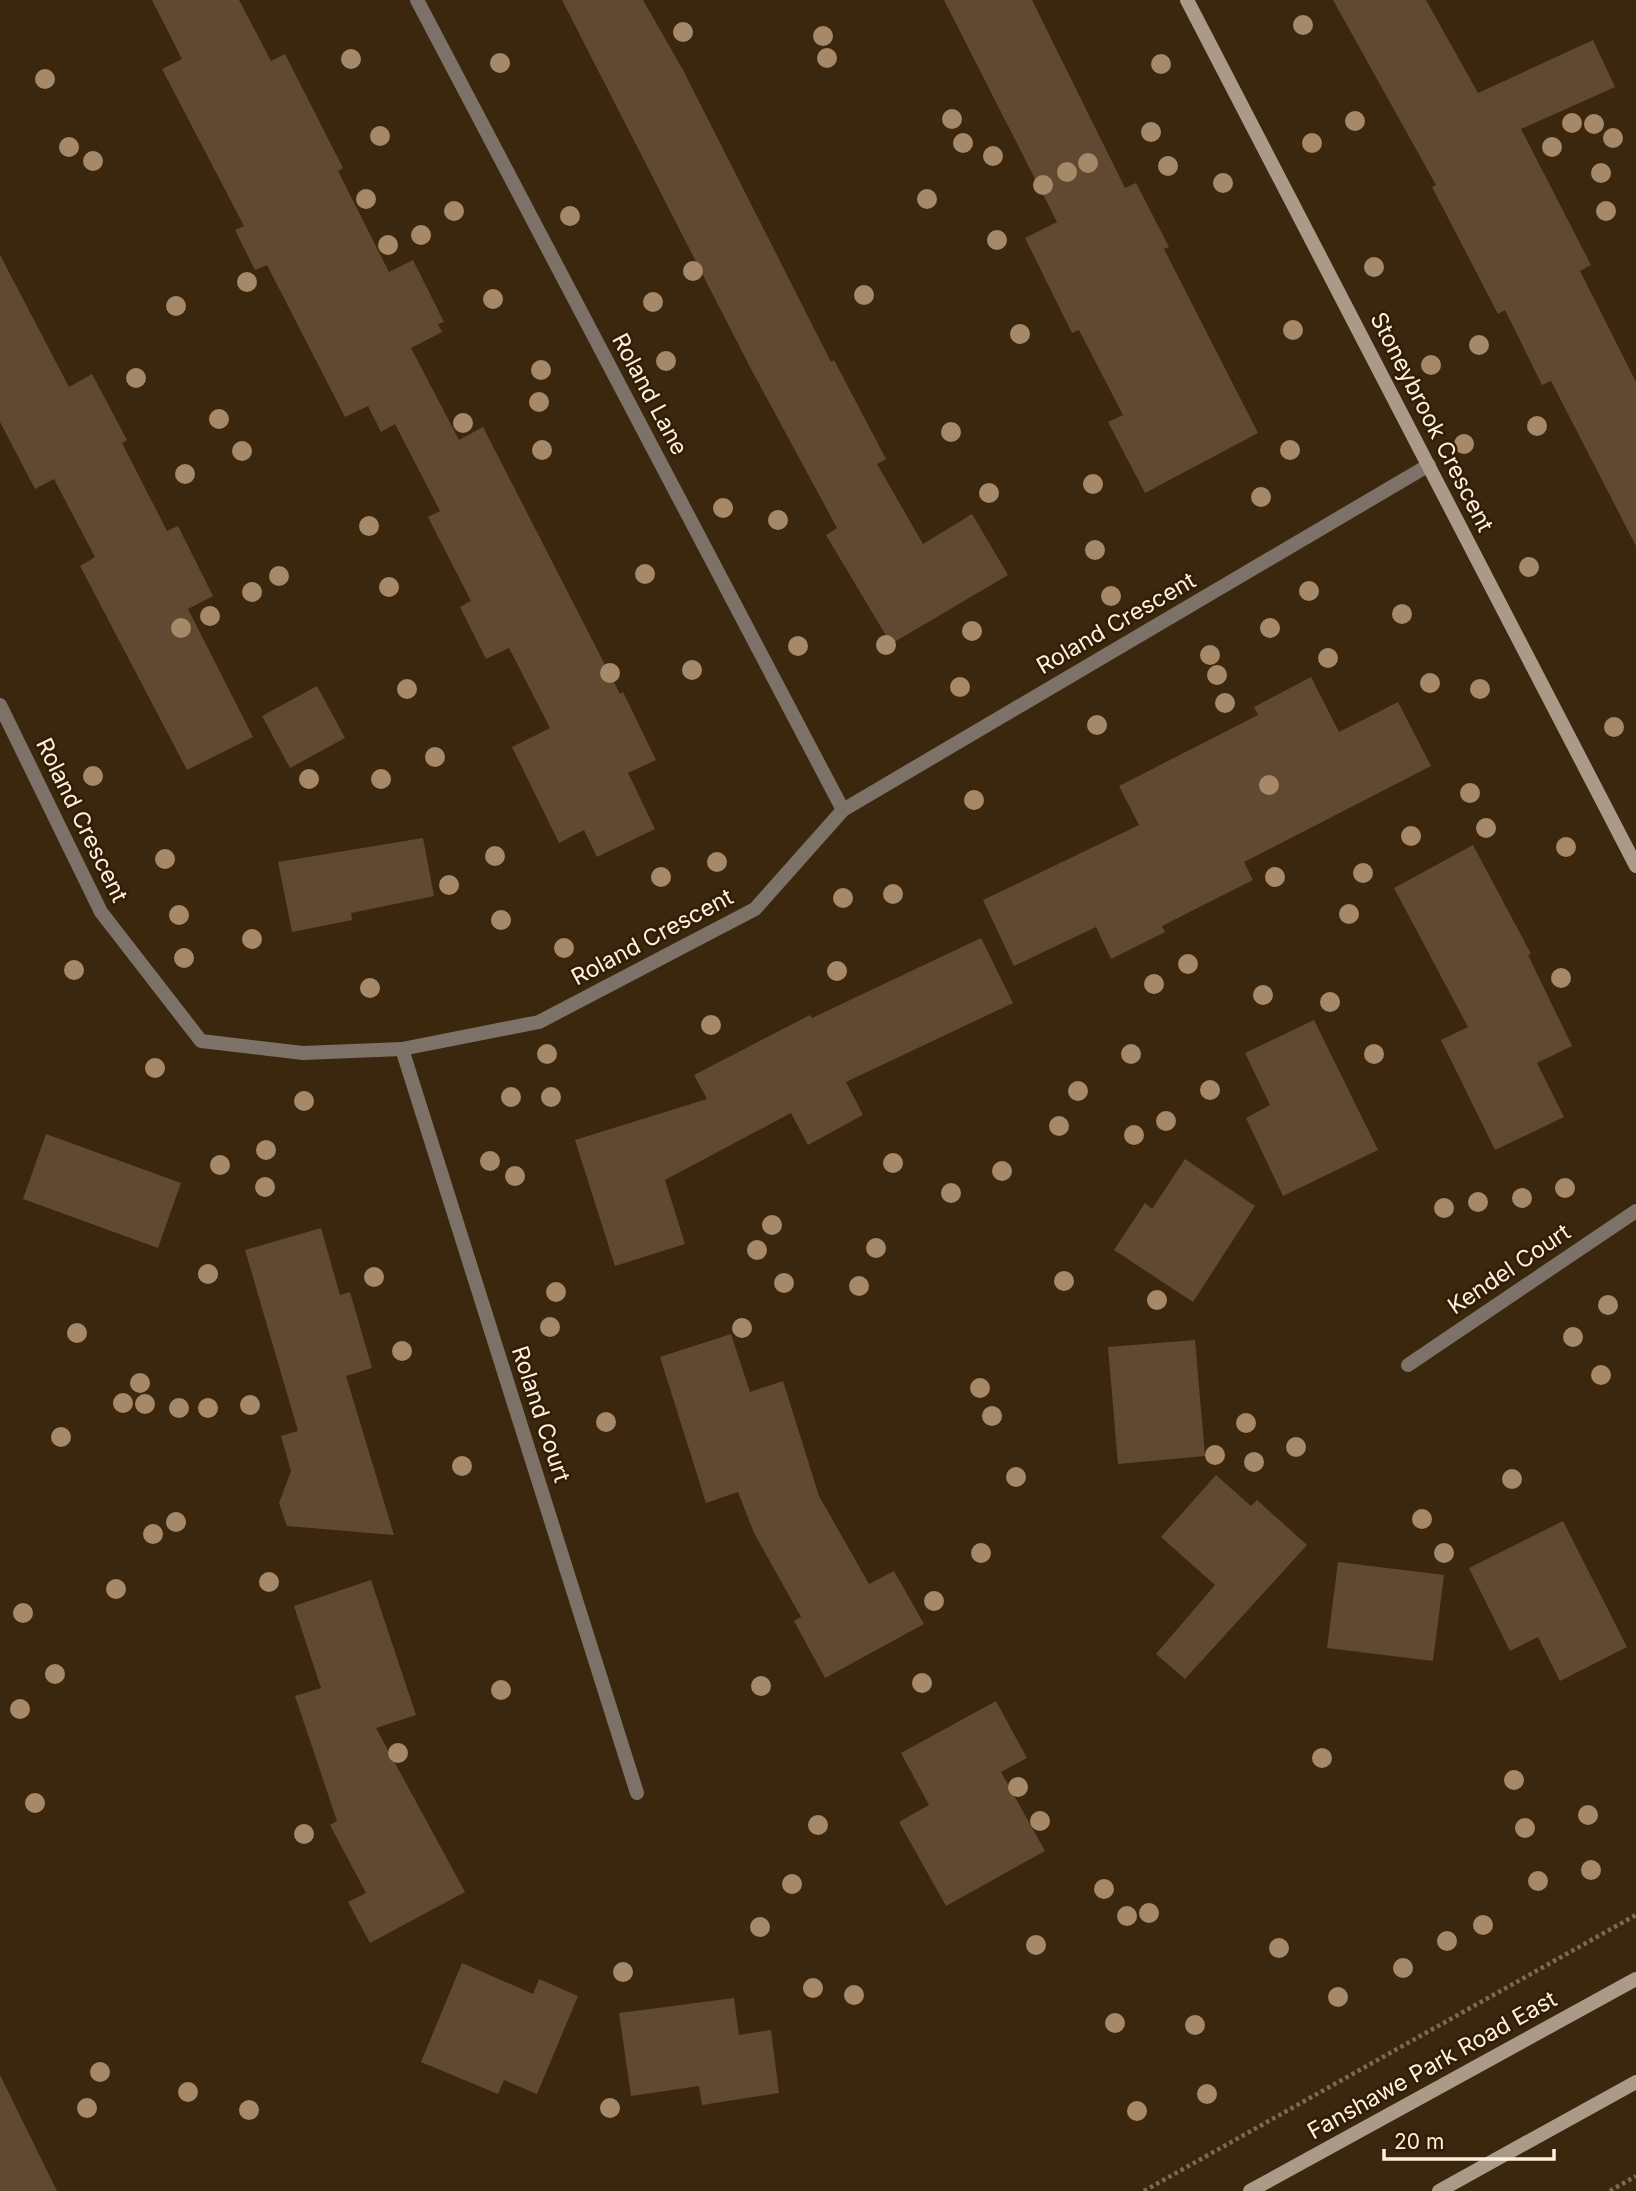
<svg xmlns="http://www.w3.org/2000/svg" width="1636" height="2191" viewBox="0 0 1636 2191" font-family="Inter,sans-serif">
<rect width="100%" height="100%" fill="#3b270d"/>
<g fill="#604930">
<polygon points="152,0 239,0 271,61 285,54 343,168 338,171 389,272 413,260 444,322 438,324 442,332 411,348 459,440 483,427 620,694 623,692 656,760 628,773 655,829 597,857 584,830 559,843 512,747 550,728 509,648 486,659 460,607 471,601 428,517 440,511 395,424 381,432 368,406 345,417 267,265 255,270 235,230 244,226 162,69 182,59"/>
<polygon points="562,0 643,0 683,70 831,362 834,360 886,459 877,464 923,544 972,514 1008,575 891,644 826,535 837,528 751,369"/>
<polygon points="944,0 1032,0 1125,188 1136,183 1169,247 1164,249 1258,433 1145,493 1108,422 1123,415 1079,330 1072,333 1025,238 1057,222"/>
<polygon points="1333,0 1426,0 1478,93 1593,40 1615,87 1521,129 1591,265 1580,271 1636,382 1636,546 1551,381 1542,385 1505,310 1498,314 1432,187 1436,185"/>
<polygon points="0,255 69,387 92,374 127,440 122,443 167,531 178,526 213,596 188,609 253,737 187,770 80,566 95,557 54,479 35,489 0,422"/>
<polygon points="1311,677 1339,732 1398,702 1431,766 1244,862 1253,880 1162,926 1165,932 1111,959 1096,927 1014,966 983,900 1139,825 1119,786 1258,715 1254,707"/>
<polygon points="317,686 345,738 290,768 262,716"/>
<polygon points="423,838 434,896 351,913 352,920 292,932 278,862"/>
<polygon points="1473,845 1531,954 1528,955 1572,1046 1537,1063 1564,1117 1495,1150 1441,1040 1468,1027 1394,888"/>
<polygon points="981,938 1013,1003 846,1082 863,1115 808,1145 791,1113 665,1180 685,1244 615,1266 575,1140 707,1099 694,1075 810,1015 812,1018"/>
<polygon points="1314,1020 1378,1150 1283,1196 1246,1118 1270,1105 1245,1053"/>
<polygon points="46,1134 181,1183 158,1248 23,1199"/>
<polygon points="1185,1159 1255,1206 1193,1302 1114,1250 1145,1203 1152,1209"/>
<polygon points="321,1228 340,1295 350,1292 372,1368 346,1376 394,1535 287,1526 279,1503 291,1471 281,1436 298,1431 245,1250"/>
<polygon points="731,1334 750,1392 783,1381 819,1496 869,1584 894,1571 924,1624 825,1678 794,1621 801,1617 754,1533 738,1492 706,1503 660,1357"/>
<polygon points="1195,1340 1205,1456 1118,1464 1108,1347"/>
<polygon points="1216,1475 1251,1506 1257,1500 1307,1545 1185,1679 1156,1654 1215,1585 1161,1537"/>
<polygon points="1563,1521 1627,1647 1560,1681 1538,1637 1510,1651 1469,1568"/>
<polygon points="1338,1562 1444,1575 1433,1661 1327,1648"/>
<polygon points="371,1580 416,1715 376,1728 465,1892 370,1943 348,1902 366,1893 330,1825 337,1821 295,1696 321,1688 294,1606"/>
<polygon points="996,1701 1027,1758 1001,1772 1045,1851 946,1906 899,1822 929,1805 901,1753"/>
<polygon points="462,1963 533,1994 539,1979 578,1996 537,2094 504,2080 498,2094 421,2062"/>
<polygon points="734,1998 739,2035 771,2030 779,2093 702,2105 699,2086 631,2096 619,2013"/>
<polygon points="0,2075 57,2191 0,2191"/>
</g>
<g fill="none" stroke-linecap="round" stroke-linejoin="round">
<g stroke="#7c6a54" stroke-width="4.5" stroke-dasharray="3.5 3.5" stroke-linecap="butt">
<polyline points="1144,2191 1636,1915"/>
<polyline points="1610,2191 1636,2176"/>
</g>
<g stroke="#7d7267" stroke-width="14">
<polyline points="417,0 843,810"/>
<polyline points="0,705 101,912 201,1041 303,1053 402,1049 539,1022 755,909 843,810 1429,465"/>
<polyline points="402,1049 637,1793"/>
<polyline points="1408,1365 1636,1211"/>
</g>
<g stroke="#ac9a88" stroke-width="14">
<polyline points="1187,0 1636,866"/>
<polyline points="1250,2191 1636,1979"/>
<polyline points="1439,2191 1636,2082"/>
</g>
</g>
<g fill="#a68968">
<circle cx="1303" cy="25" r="10"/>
<circle cx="683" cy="32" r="10"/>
<circle cx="823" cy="36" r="10"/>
<circle cx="827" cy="58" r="10"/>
<circle cx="351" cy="59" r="10"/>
<circle cx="500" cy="63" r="10"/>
<circle cx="1161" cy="64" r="10"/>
<circle cx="45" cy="79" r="10"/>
<circle cx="952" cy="119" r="10"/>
<circle cx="1355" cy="121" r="10"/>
<circle cx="1572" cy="123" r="10"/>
<circle cx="1594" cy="124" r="10"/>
<circle cx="1151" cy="132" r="10"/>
<circle cx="380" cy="136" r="10"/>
<circle cx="1613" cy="138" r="10"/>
<circle cx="963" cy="143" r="10"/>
<circle cx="1312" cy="143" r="10"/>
<circle cx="69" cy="147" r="10"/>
<circle cx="1552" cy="147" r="10"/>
<circle cx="993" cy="156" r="10"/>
<circle cx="93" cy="161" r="10"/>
<circle cx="1088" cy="163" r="10"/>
<circle cx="1168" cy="166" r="10"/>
<circle cx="1067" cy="172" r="10"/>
<circle cx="1601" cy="173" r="10"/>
<circle cx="1223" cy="183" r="10"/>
<circle cx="1043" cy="185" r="10"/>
<circle cx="366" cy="199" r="10"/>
<circle cx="927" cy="199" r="10"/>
<circle cx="454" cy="211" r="10"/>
<circle cx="1606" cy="211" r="10"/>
<circle cx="570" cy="216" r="10"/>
<circle cx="421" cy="235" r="10"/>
<circle cx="997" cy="240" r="10"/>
<circle cx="388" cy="245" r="10"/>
<circle cx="1374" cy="267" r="10"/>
<circle cx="693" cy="271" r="10"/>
<circle cx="247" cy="282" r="10"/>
<circle cx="864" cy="295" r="10"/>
<circle cx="493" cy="299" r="10"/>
<circle cx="653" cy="302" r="10"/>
<circle cx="176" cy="306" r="10"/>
<circle cx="1293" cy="330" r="10"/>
<circle cx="1020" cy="334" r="10"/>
<circle cx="1479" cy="345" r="10"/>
<circle cx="666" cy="361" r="10"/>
<circle cx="1431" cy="365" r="10"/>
<circle cx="541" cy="370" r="10"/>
<circle cx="136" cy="378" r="10"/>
<circle cx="539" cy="402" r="10"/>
<circle cx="219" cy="419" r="10"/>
<circle cx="463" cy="423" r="10"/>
<circle cx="1537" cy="426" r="10"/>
<circle cx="951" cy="432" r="10"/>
<circle cx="1464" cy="444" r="10"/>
<circle cx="542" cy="450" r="10"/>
<circle cx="1290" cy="450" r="10"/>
<circle cx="242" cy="451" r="10"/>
<circle cx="185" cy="474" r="10"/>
<circle cx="1093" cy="484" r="10"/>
<circle cx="989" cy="493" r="10"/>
<circle cx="1261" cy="497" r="10"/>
<circle cx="723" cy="508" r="10"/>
<circle cx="778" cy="520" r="10"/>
<circle cx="369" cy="526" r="10"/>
<circle cx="1095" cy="550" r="10"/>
<circle cx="1529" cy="567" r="10"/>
<circle cx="645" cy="574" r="10"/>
<circle cx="279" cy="576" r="10"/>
<circle cx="389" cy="587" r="10"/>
<circle cx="1309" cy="591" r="10"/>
<circle cx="252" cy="592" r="10"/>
<circle cx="1111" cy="596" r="10"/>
<circle cx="1402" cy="614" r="10"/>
<circle cx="210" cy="616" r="10"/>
<circle cx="181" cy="628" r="10"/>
<circle cx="1270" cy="628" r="10"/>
<circle cx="972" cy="631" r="10"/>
<circle cx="886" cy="645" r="10"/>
<circle cx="798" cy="646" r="10"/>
<circle cx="1210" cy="655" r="10"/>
<circle cx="1328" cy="658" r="10"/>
<circle cx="692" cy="670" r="10"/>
<circle cx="610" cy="673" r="10"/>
<circle cx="1217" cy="675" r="10"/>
<circle cx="1430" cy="683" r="10"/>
<circle cx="960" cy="687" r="10"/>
<circle cx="407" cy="689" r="10"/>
<circle cx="1480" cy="689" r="10"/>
<circle cx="1225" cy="703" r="10"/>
<circle cx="1097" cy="725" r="10"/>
<circle cx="1614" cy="727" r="10"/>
<circle cx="435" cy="757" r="10"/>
<circle cx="93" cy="776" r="10"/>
<circle cx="309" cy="779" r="10"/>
<circle cx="381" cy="779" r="10"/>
<circle cx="1269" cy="785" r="10"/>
<circle cx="1470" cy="793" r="10"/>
<circle cx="974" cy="800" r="10"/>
<circle cx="1486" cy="828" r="10"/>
<circle cx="1411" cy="836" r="10"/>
<circle cx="1566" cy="847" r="10"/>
<circle cx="495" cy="856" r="10"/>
<circle cx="165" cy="859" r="10"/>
<circle cx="717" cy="862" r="10"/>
<circle cx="1363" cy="873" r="10"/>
<circle cx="661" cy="877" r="10"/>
<circle cx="1275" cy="877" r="10"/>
<circle cx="449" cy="885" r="10"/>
<circle cx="893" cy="894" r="10"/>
<circle cx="843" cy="898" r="10"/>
<circle cx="1349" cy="914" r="10"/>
<circle cx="179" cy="915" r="10"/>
<circle cx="501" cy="920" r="10"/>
<circle cx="252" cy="939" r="10"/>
<circle cx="564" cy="948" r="10"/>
<circle cx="184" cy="958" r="10"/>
<circle cx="1188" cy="964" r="10"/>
<circle cx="74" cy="970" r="10"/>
<circle cx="837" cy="971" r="10"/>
<circle cx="1561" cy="978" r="10"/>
<circle cx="1154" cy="984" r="10"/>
<circle cx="370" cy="988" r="10"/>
<circle cx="1263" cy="995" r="10"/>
<circle cx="1330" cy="1002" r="10"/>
<circle cx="711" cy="1025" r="10"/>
<circle cx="547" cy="1054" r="10"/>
<circle cx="1131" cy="1054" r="10"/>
<circle cx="1374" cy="1054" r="10"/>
<circle cx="155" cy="1068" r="10"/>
<circle cx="1210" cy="1090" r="10"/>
<circle cx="1078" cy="1091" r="10"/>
<circle cx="511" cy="1097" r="10"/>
<circle cx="551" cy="1097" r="10"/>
<circle cx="304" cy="1101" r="10"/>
<circle cx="1166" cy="1121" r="10"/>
<circle cx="1059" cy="1126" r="10"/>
<circle cx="1134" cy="1135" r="10"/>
<circle cx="266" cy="1150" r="10"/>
<circle cx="490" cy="1161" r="10"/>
<circle cx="893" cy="1163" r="10"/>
<circle cx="220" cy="1165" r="10"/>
<circle cx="1002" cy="1171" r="10"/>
<circle cx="515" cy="1176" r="10"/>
<circle cx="265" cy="1187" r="10"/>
<circle cx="1565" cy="1188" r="10"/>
<circle cx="951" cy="1193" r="10"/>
<circle cx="1522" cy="1198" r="10"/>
<circle cx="1478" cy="1202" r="10"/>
<circle cx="1444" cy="1208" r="10"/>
<circle cx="772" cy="1225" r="10"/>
<circle cx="876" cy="1248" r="10"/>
<circle cx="757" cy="1250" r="10"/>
<circle cx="208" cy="1274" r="10"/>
<circle cx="374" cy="1277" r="10"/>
<circle cx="1064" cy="1281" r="10"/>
<circle cx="784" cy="1283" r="10"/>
<circle cx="859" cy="1286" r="10"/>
<circle cx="556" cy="1292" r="10"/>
<circle cx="1157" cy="1300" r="10"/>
<circle cx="1608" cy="1305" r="10"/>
<circle cx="550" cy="1327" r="10"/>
<circle cx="742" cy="1328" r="10"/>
<circle cx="77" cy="1333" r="10"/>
<circle cx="1573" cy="1337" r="10"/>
<circle cx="402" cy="1351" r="10"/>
<circle cx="1601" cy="1375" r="10"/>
<circle cx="140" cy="1383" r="10"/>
<circle cx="980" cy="1388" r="10"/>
<circle cx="123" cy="1403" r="10"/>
<circle cx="145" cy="1404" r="10"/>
<circle cx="250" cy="1405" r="10"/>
<circle cx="179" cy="1408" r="10"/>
<circle cx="208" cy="1408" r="10"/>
<circle cx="992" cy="1416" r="10"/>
<circle cx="606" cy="1422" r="10"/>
<circle cx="1246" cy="1423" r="10"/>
<circle cx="61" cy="1437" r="10"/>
<circle cx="1296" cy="1447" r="10"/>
<circle cx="1215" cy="1455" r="10"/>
<circle cx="1254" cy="1462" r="10"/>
<circle cx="462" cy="1466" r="10"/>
<circle cx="1016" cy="1477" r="10"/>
<circle cx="1512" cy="1479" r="10"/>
<circle cx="1422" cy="1519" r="10"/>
<circle cx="176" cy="1522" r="10"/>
<circle cx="153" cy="1534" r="10"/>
<circle cx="981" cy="1553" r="10"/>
<circle cx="1444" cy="1553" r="10"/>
<circle cx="269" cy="1582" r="10"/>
<circle cx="116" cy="1589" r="10"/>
<circle cx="934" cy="1601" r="10"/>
<circle cx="23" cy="1613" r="10"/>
<circle cx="55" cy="1674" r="10"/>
<circle cx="922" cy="1683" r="10"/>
<circle cx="761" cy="1686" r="10"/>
<circle cx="501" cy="1690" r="10"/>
<circle cx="20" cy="1709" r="10"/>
<circle cx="398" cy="1753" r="10"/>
<circle cx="1322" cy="1758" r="10"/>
<circle cx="1514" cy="1780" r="10"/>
<circle cx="1018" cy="1787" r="10"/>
<circle cx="35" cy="1803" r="10"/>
<circle cx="1588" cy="1815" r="10"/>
<circle cx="1040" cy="1821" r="10"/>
<circle cx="818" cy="1825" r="10"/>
<circle cx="1525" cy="1828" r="10"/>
<circle cx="304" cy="1834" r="10"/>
<circle cx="1591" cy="1870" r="10"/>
<circle cx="1538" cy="1881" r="10"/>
<circle cx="792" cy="1884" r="10"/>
<circle cx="1104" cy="1889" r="10"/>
<circle cx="1149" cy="1913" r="10"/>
<circle cx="1127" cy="1916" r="10"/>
<circle cx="1483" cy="1925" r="10"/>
<circle cx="760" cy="1927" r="10"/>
<circle cx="1447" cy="1941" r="10"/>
<circle cx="1036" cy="1945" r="10"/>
<circle cx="1279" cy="1948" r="10"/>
<circle cx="1403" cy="1968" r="10"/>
<circle cx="623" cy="1972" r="10"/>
<circle cx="813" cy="1988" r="10"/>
<circle cx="854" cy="1995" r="10"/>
<circle cx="1338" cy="1997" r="10"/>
<circle cx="1115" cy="2023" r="10"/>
<circle cx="1195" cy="2025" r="10"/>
<circle cx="100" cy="2072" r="10"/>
<circle cx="188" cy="2092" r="10"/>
<circle cx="1207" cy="2094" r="10"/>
<circle cx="87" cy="2108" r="10"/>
<circle cx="610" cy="2108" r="10"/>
<circle cx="249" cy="2110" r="10"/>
<circle cx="1137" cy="2111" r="10"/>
</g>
<g text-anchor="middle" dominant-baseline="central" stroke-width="5" stroke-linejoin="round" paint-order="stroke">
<g font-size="23" fill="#fff1e2" stroke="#311d04">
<text transform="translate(650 394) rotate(62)">Roland Lane</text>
<text transform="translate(1432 422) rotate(63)">Stoneybrook Crescent</text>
<text transform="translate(1116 623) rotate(-30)">Roland Crescent</text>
<text transform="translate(82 820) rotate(64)">Roland Crescent</text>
<text transform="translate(652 937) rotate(-28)">Roland Crescent</text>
<text transform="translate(1509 1269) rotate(-34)">Kendel Court</text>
<text transform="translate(541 1414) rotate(72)">Roland Court</text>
<text transform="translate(1432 2065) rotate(-29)">Fanshawe Park Road East</text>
</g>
</g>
<path d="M1384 2149v10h170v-10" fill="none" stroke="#fff1e2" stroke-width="3.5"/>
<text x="1394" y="2149" font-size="21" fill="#fff1e2" stroke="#311d04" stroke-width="5" paint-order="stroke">20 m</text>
</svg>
